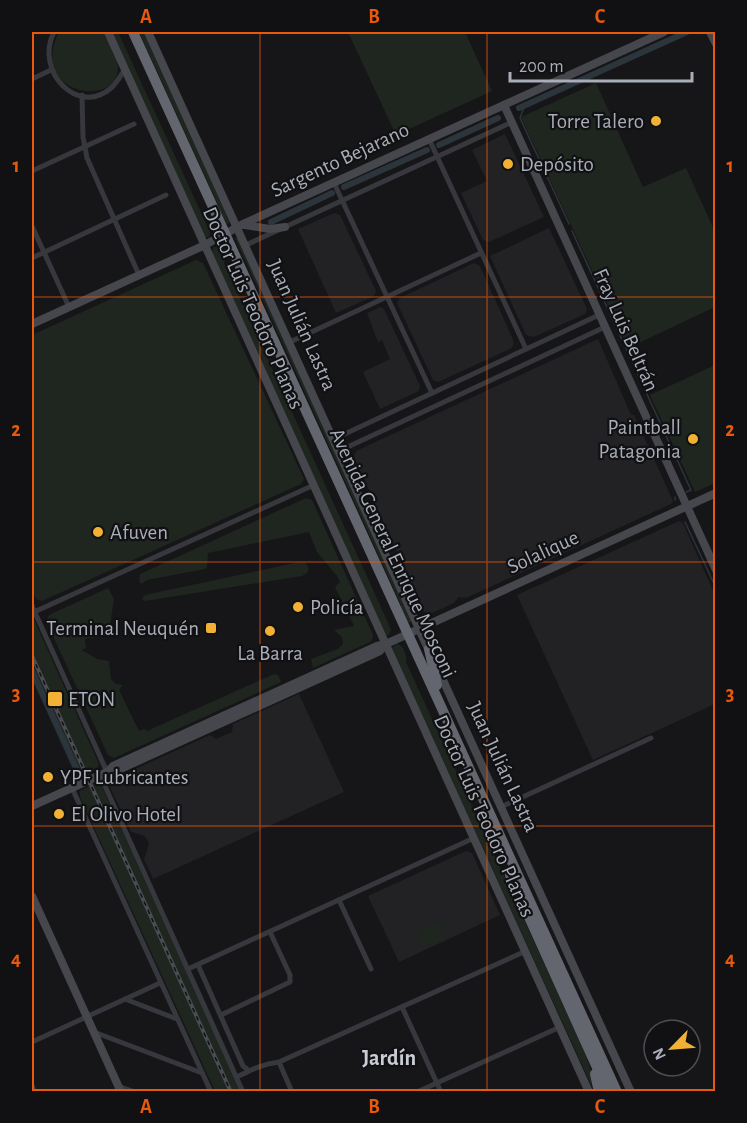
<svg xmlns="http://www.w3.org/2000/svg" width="747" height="1123" viewBox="0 0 747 1123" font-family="'Alegreya Sans',sans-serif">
<rect width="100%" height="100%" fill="#161618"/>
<g fill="#222225">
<polygon points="505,134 544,217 489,242 483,240 461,193 487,181 472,150"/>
<polygon points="334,213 340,215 376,291 374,296 336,313 298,229"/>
<polygon points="549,228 587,309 585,314 534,337 526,335 490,256"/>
<polygon points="474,263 480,266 514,342 512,348 438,382 433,380 397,303 400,298"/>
<polygon points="380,307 384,309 420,386 419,391 380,409 363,372 390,359 382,340 378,342 367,313"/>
<polygon points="598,339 631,415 634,415 673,501 671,504 466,598 459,597 454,603 430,614 424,612 354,457 356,451"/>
<polygon points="679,521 683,523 715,595 715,704 593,760 517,595"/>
<polygon points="299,694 344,792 153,879 144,859 149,844 145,836 131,832 109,785 111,780 210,735 216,739 232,732 233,724"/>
<polygon points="466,851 472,853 500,915 399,962 368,896"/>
</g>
<g fill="#1e261f">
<path d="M59,32H104C109,41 118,55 118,66C120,110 27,95 59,32Z"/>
<polygon points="111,32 118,32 210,232 209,238 204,236"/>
<polygon points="139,32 145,32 231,220 228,224 226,224 219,213 220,209"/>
<polygon points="348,32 465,32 492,91 396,135"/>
<polygon points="596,83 643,187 686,168 715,232 715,307 628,348 521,117"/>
<polygon points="235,238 238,238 412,622 407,623 399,609 401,605"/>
<polygon points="214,247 219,247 225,259 224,263 391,629 389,635 385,635 212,254 212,251"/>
<polygon points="196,260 203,263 304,479 301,484 42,601 36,599 32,589 32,335"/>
<polygon points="715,365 715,483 695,492 650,395"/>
<polygon points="306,498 312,500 373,635 372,641 313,668 311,659 338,649 343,644 342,637 334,630 354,626 335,587 340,582 337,576 317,552 309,532 208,553 207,567 205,569 147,580 142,584 139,582 140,574"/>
<polygon points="299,562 306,563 309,569 307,573 302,576 145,601 142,599 145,595"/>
<polygon points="108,588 114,599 110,625 106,627 107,635 85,639 86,648 82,650 97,659 109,661 111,679 116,684 123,685 119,690 139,731 145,729 147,731 274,674 278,675 281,682 114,758 108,755 46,621 49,615"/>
<polygon points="32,615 99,764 96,770 77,779 32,679"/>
<path d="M397,644C404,645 407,656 406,662L586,1055L597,1091H594L393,652L392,648Z"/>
<polygon points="95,783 98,783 102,787 241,1091 215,1091 80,797 80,791"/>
<polygon points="437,921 445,937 423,947 415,932"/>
</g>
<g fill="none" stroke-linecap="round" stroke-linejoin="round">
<g stroke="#2c353c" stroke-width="1.5">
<polyline points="525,105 520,118 569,224"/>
<polyline points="572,231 691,490 686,492"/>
<polyline points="675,500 675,497"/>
<polyline points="685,522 716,588"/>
</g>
<g stroke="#2c353c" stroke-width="6">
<polyline points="519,108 687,32"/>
<polyline points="439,145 498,118"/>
<polyline points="344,187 427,150"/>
<polyline points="271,222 332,193"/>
<polyline points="32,671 79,774"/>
</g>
<g stroke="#37383d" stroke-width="5">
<path d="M54,32C34,71 78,117 111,88C117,83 121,75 125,69"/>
<polyline points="32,79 51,70"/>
<polyline points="82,95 83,137 87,158 139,275"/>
<polyline points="429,139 526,349"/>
<polyline points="32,171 134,124"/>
<polyline points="334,183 432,393"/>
<polyline points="32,226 69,307"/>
<polyline points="246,245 512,122"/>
<polyline points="32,258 166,195"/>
<polyline points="290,342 481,253"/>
<polyline points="334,439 599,315"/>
<polyline points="339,451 605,327"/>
<polyline points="32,606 107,772"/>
<polyline points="34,612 314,485"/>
<polyline points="100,775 243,1092"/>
<polyline points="72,788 211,1092"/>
<polyline points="501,807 651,738"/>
<polyline points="339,900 371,969"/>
<polyline points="198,965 243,1066 247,1069"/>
<polyline points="188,969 474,838"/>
<polyline points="125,999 177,1019"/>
<polyline points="402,1007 441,1092"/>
<polyline points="221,1015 290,982 290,975 270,932"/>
<polyline points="94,1032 202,1073"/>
<polyline points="32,1042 160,983"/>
<polyline points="279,1062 292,1092"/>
<path d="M237,1077C251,1070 262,1064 279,1062L526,951"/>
<polyline points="32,1085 34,1092"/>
<polyline points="118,1086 135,1092"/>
<polyline points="417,1092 560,1027"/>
</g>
<g stroke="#45474d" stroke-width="8">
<polyline points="108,32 589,1092"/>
<polyline points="148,32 430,653"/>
<polyline points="710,32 716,44"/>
<polyline points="504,105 716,570"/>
<polyline points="245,225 270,229 285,227"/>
<polyline points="32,324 205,245 243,224 664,32"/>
<polyline points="437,667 631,1092"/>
<polyline points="107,772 113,766 377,646 386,644 716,493"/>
<polyline points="32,806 107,772 116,771 380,651 386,644"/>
<polyline points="32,896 121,1092"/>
</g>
<g stroke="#63666e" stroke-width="10">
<polyline points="133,32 617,1092"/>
<polyline points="429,649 437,685"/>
<polyline points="510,875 608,1092"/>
<polyline points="595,1074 599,1092"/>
</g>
<defs>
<polyline id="rail" points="32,656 231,1092"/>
</defs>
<use href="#rail" stroke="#4a4c52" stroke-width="4"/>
<use href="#rail" stroke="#111113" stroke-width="1.5" stroke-dasharray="4.5" stroke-linecap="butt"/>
</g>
<path fill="none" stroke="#e8590c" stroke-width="1.5" stroke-opacity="0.55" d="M260,32V1092M487,32V1092M32,297H716M32,562H716M32,826H716"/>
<g fill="#f2b134" stroke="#111113" stroke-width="2">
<circle cx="656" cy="121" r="6"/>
<circle cx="508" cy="164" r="6"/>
<circle cx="693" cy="439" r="6"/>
<circle cx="98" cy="532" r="6"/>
<circle cx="298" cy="607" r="6"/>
<rect x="205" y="622" width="12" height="12" rx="3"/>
<circle cx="270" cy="631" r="6"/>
<rect x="47" y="691" width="16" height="16" rx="3"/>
<circle cx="48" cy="777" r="6"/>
<circle cx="59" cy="814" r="6"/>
</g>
<g text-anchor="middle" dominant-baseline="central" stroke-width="4.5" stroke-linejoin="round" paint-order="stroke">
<g font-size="21" fill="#a8adb8" stroke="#111113" text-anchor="start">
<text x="644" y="121" text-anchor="end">Torre Talero</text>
<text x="520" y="164">Depósito</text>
<text x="681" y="427" text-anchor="end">Paintball<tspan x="681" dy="24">Patagonia</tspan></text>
<text x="110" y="532">Afuven</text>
<text x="310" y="607">Policía</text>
<text x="199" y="628" text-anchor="end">Terminal Neuquén</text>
<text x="270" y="653" text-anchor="middle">La Barra</text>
<text x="68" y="699">ETON</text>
<text x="60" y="777">YPF Lubricantes</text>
<text x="71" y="814">El Olivo Hotel</text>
</g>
<g font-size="21" fill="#a8adb8" stroke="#111113">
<text transform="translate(340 160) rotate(-25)">Sargento Bejarano</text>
<text transform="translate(253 308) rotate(66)">Doctor Luis Teodoro Planas</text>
<text transform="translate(302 325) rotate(66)">Juan Julián Lastra</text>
<text transform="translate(626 330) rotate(66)">Fray Luis Beltrán</text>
<text transform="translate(543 552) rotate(-25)">Solalique</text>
<text transform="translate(393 553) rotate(65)">Avenida General Enrique Mosconi</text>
<text transform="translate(503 767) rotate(65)">Juan Julián Lastra</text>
<text transform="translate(484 816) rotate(66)">Doctor Luis Teodoro Planas</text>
</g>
<g font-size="22" font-weight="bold" fill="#c9ccd4" stroke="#111113">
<text x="389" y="1058">Jardín</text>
</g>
</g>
<rect width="747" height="1123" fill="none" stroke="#111113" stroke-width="66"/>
<g transform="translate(672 1048) rotate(245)"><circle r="28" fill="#111113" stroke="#4d4f55" stroke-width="1.5"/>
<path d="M0-4.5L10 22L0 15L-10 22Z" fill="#f2b134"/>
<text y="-9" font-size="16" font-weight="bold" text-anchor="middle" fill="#a8adb8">N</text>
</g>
<path d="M510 72v9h182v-9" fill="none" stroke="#a8adb8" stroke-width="3"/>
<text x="519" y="72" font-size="18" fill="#a8adb8" stroke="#111113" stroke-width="4.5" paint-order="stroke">200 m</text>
<rect x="33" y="33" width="681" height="1057" fill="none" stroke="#e8590c" stroke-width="2"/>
<g font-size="20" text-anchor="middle" font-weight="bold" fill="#e8590c">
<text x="146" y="23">A</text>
<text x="374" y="23">B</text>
<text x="600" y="23">C</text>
<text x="16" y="172">1</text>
<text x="730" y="172">1</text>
<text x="16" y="436">2</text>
<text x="730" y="436">2</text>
<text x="16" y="700">3</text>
<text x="730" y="700">3</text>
<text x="16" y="965">4</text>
<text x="730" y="965">4</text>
<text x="146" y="1113">A</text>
<text x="374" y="1113">B</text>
<text x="600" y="1113">C</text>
</g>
</svg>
